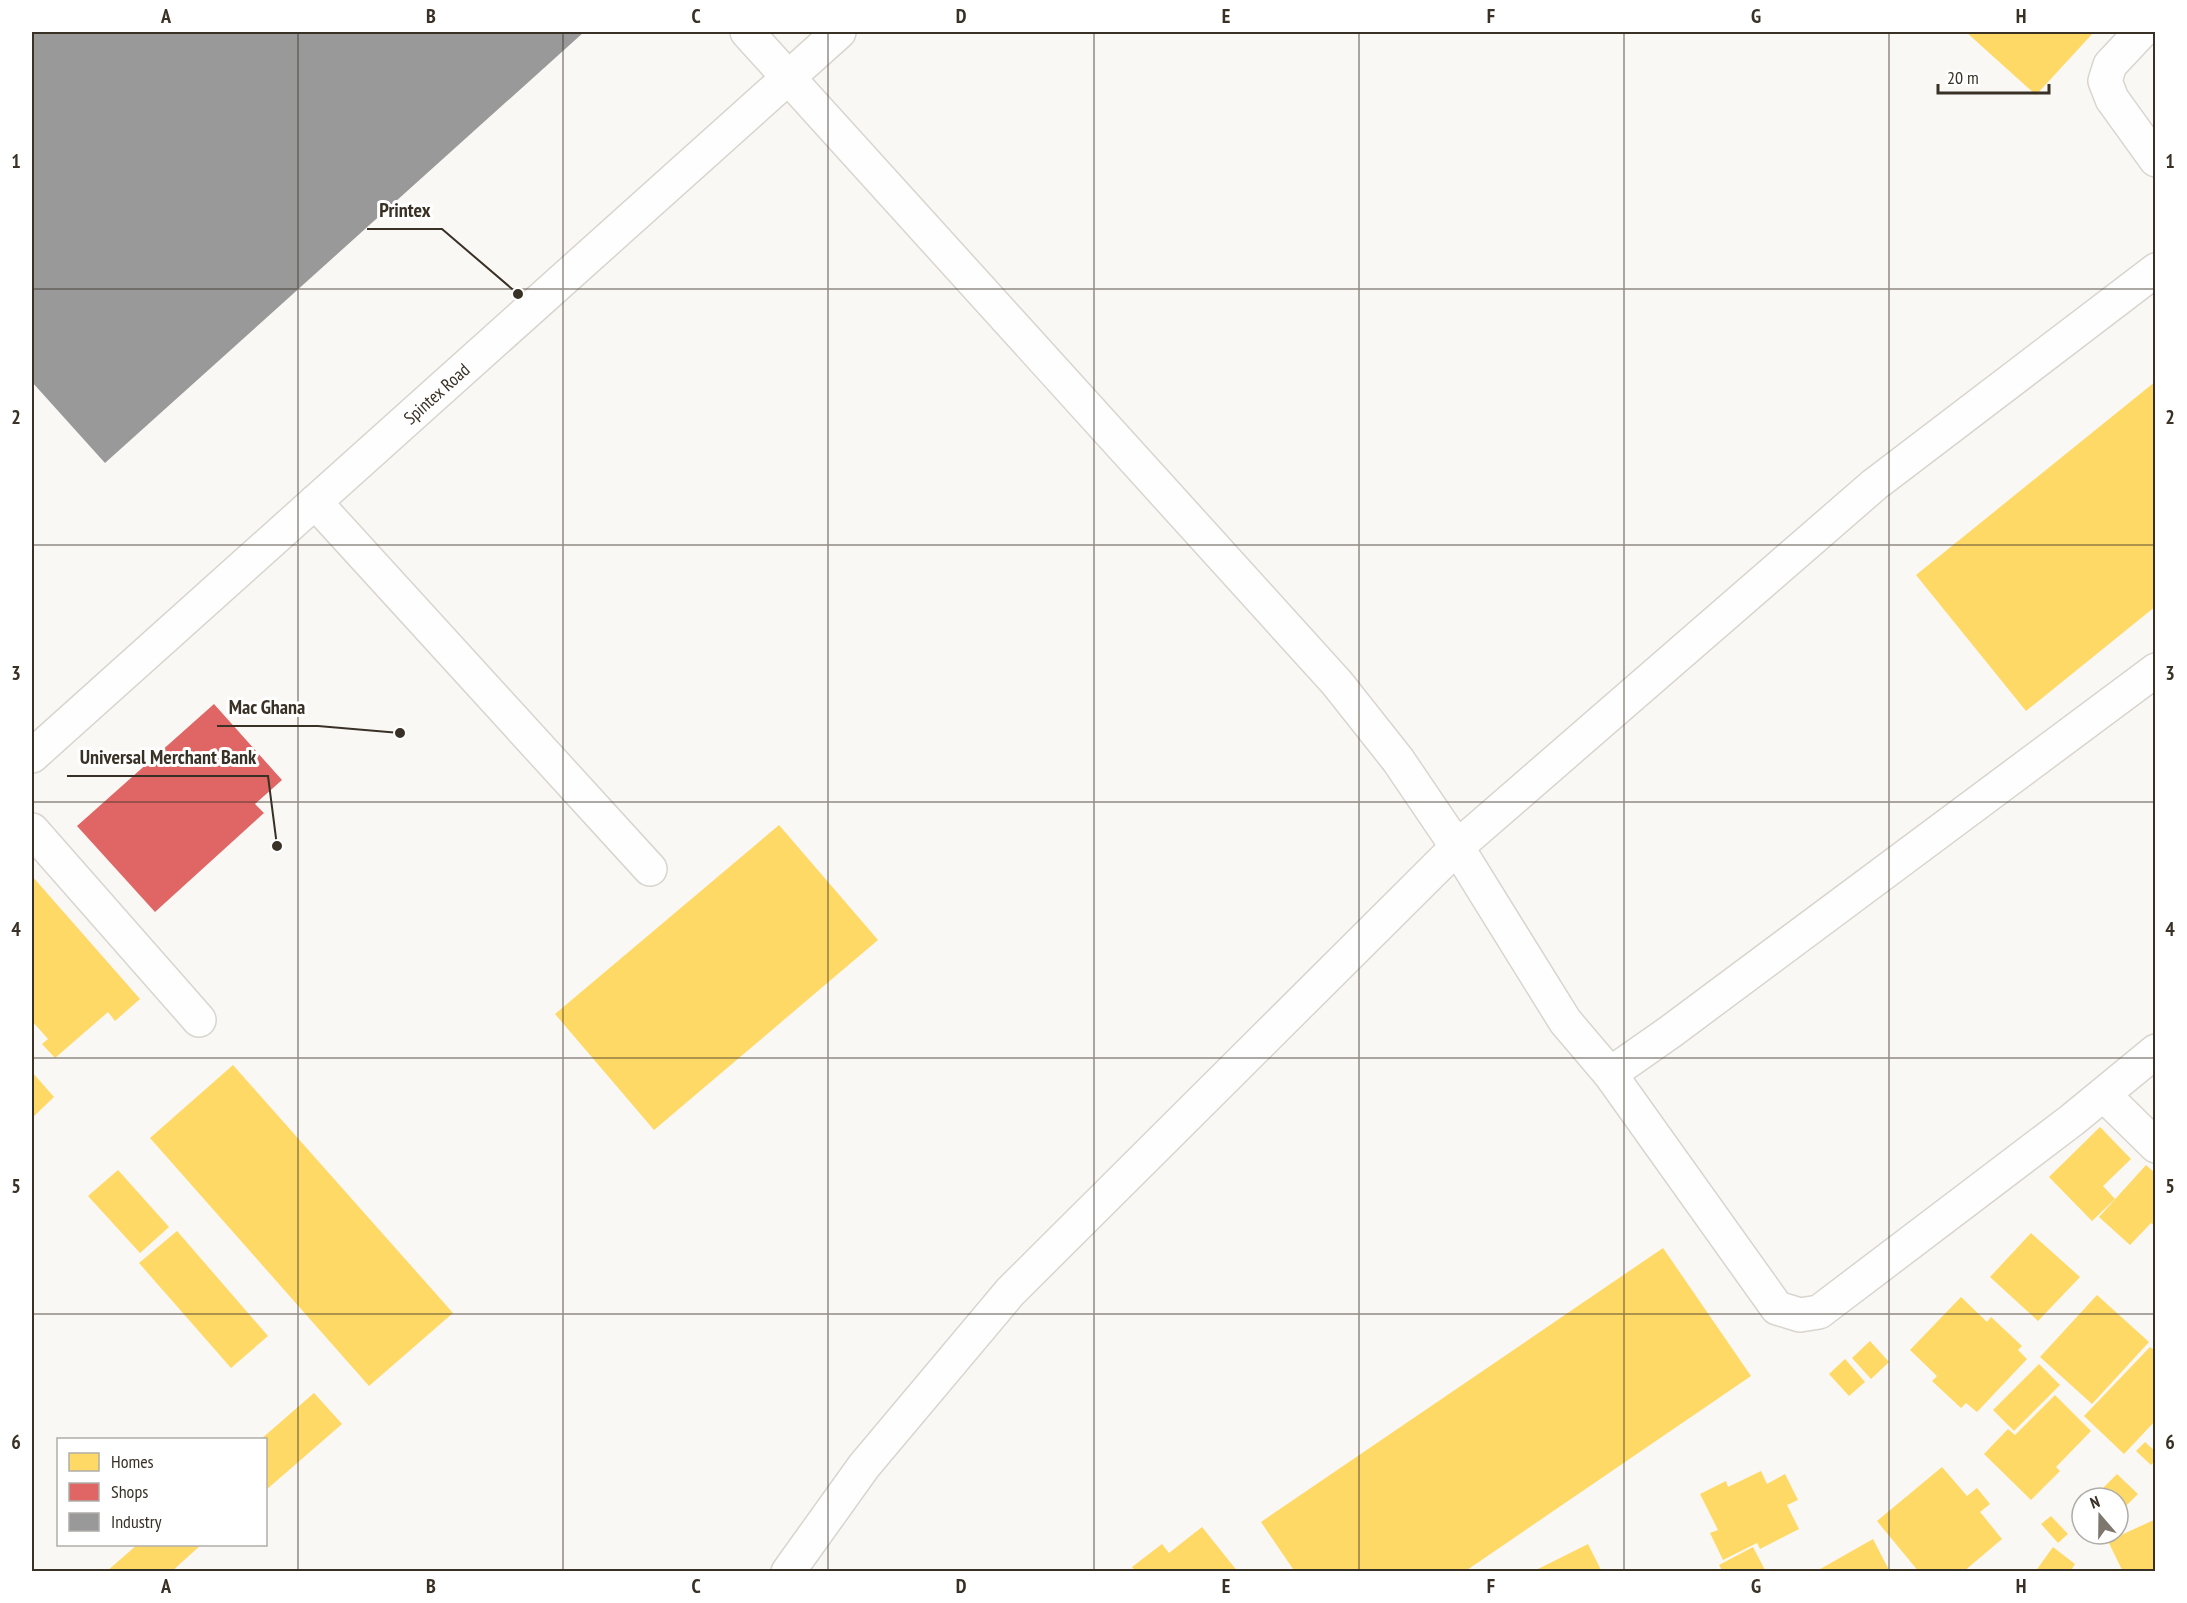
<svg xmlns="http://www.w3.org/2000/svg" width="2187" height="1603" viewBox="0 0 2187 1603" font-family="'PT Sans Narrow',sans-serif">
<rect width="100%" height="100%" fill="#faf8f5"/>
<g fill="#ffd966">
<polygon points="1966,32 2094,32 2036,95"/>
<polygon points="2156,381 2156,606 2026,711 1916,575"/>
<polygon points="779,825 878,940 654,1130 555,1014"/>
<polygon points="32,876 140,999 115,1021 108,1012 55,1058 42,1044 48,1039 32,1021"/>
<polygon points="233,1065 453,1313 369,1386 150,1138"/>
<polygon points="32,1072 54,1097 32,1118"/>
<polygon points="2100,1127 2131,1159 2103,1186 2115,1199 2092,1221 2049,1177"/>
<polygon points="2146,1165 2156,1174 2156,1227 2151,1223 2130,1245 2099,1217"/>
<polygon points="118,1170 169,1227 140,1253 88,1196"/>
<polygon points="177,1231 268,1336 231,1368 139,1263"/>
<polygon points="2031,1233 2080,1277 2038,1321 1990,1277"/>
<polygon points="1663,1248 1751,1376 1464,1572 1295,1572 1261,1522"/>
<polygon points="2097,1295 2149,1342 2092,1404 2040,1357"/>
<polygon points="1961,1297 1987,1322 1991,1317 2022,1346 2018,1350 2027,1359 1977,1412 1966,1403 1961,1408 1932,1381 1937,1376 1910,1350"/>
<polygon points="1870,1341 1889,1362 1871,1379 1852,1358"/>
<polygon points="2150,1347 2156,1351 2156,1420 2124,1454 2084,1416"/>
<polygon points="1845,1359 1865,1382 1849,1396 1829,1374"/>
<polygon points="2039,1364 2060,1385 2014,1431 1993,1410"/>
<polygon points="314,1393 342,1424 266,1490 266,1440 260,1440"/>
<polygon points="2055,1395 2091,1431 2056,1467 2060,1471 2031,1500 1984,1454 2008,1429 2015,1435"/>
<polygon points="2145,1442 2156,1452 2156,1460 2151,1465 2136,1451"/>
<polygon points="1942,1467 1967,1496 1977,1488 1990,1504 1980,1512 2002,1539 1963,1572 1919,1572 1877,1521"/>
<polygon points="1761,1471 1767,1484 1785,1474 1798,1500 1787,1505 1799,1529 1760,1549 1757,1543 1723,1560 1710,1533 1718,1530 1700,1494 1726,1481 1728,1487"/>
<polygon points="2117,1474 2138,1494 2118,1514 2118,1498 2093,1498"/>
<polygon points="2051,1516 2068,1534 2058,1543 2041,1524"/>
<polygon points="2156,1519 2156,1572 2123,1572 2108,1541"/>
<polygon points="1202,1527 1238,1572 1136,1572 1132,1567 1162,1544 1169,1553"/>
<polygon points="1873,1539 1890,1572 1815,1572"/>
<polygon points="138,1544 202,1544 171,1572 106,1572"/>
<polygon points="1588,1544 1602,1572 1532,1572"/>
<polygon points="1753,1547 1766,1572 1723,1572 1719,1565"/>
<polygon points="2053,1547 2075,1564 2070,1572 2035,1572"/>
</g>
<polygon fill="#e06666" points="214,704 282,780 255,804 264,813 155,912 77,826"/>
<polygon fill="#999" points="32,32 584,32 105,463 32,382"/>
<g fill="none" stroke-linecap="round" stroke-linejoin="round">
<defs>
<g id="minor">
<polyline points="747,32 1337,683 1398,760 1457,847 1565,1021 1610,1074 1670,1032 2156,670"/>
<polyline points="2141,32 2110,65 2105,81 2112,99 2156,160"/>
<polyline points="315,502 650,869"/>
<polyline points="32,830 199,1020"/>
<polyline points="1610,1074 1777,1308 1800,1315 1819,1312 2072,1120 2156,1051"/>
<polyline points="2104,1095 2156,1146"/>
<polyline points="788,1572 864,1466 1010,1292 1457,847 1874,485 2156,270"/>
</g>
<g id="major">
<path id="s1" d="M32,756L839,32"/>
</g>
</defs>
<use href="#minor" stroke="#d9d5ce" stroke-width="36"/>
<use href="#major" stroke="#d9d5ce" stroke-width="36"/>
<use href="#minor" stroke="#fefefe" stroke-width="33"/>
<use href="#major" stroke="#fefefe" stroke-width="33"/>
</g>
<path fill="none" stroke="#393126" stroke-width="1.5" stroke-opacity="0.55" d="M298,32V1572M563,32V1572M828,32V1572M1094,32V1572M1359,32V1572M1624,32V1572M1889,32V1572M32,289H2156M32,545H2156M32,802H2156M32,1058H2156M32,1314H2156"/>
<g text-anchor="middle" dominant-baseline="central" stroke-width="6" stroke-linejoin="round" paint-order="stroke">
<g font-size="18" fill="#393126" stroke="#fff">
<text stroke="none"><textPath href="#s1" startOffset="543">Spintex Road</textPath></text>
</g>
</g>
<path fill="none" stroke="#393126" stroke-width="2" d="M518 294L442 229H367M400 733L318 726H217M277 846L268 776H67"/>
<g fill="#393126" stroke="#fff" stroke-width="2">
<circle cx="518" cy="294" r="6"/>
<circle cx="400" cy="733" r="6"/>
<circle cx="277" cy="846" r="6"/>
</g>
<g font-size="20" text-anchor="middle" font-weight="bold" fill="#393126" stroke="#fff" stroke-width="6" stroke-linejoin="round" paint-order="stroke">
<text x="405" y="217">Printex</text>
<text x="267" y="714">Mac Ghana</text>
<text x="168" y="764">Universal Merchant Bank</text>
</g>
<rect width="2187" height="1603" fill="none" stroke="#ffffff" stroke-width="66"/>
<rect x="57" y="1438" width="210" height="108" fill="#ffffff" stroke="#b0ada8" stroke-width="1.5"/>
<rect x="69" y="1453" width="30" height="18" fill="#ffd966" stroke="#b0ada8" stroke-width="1.5"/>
<text x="111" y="1468" font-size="18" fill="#393126">Homes</text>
<rect x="69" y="1483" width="30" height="18" fill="#e06666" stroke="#b0ada8" stroke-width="1.5"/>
<text x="111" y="1498" font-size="18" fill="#393126">Shops</text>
<rect x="69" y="1513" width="30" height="18" fill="#999999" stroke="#b0ada8" stroke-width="1.5"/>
<text x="111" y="1528" font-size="18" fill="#393126">Industry</text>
<g transform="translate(2100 1516) rotate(340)"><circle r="28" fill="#ffffff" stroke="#b0ada8" stroke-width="1.5"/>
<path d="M0-4.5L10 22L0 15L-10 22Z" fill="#7d776e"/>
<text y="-9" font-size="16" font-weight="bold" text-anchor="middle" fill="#393126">N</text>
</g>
<path d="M1938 84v9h111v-9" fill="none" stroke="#393126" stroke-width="3"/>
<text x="1947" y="84" font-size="18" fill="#393126" stroke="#ffffff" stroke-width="4.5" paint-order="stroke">20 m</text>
<rect x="33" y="33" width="2121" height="1537" fill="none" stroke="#393126" stroke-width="2"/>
<g font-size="20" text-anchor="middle" font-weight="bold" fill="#393126">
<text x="166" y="23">A</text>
<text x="431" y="23">B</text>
<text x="696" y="23">C</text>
<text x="961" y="23">D</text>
<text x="1226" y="23">E</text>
<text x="1491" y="23">F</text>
<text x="1756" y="23">G</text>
<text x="2021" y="23">H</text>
<text x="16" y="168">1</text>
<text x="2170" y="168">1</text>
<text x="16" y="424">2</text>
<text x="2170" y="424">2</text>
<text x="16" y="680">3</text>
<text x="2170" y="680">3</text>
<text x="16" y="936">4</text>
<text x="2170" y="936">4</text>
<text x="16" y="1193">5</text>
<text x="2170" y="1193">5</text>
<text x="16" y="1449">6</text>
<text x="2170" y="1449">6</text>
<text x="166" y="1593">A</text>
<text x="431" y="1593">B</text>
<text x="696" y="1593">C</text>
<text x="961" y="1593">D</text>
<text x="1226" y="1593">E</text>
<text x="1491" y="1593">F</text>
<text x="1756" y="1593">G</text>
<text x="2021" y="1593">H</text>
</g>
</svg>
